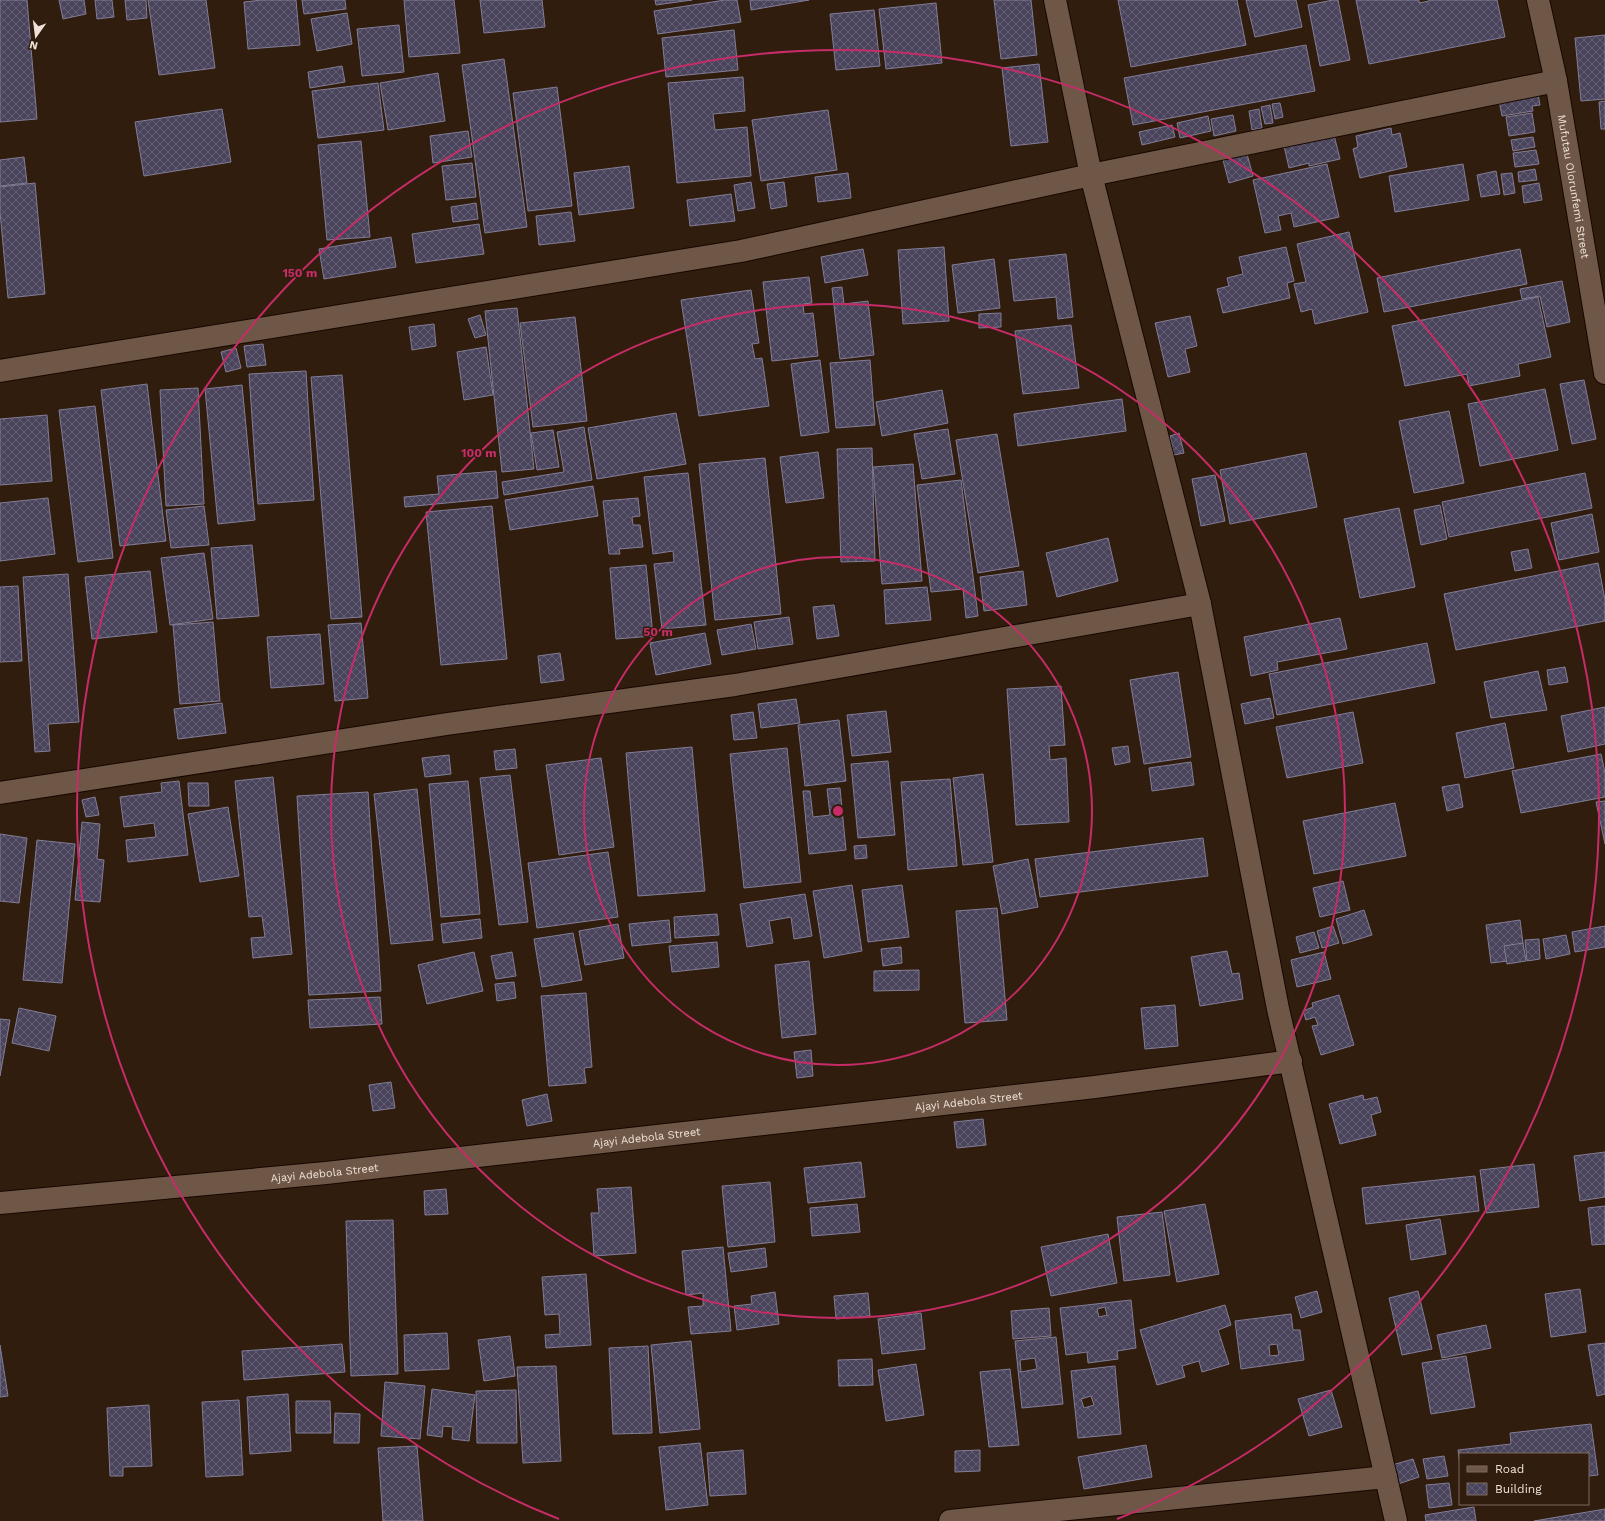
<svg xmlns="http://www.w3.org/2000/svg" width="1605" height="1521" viewBox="0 0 1605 1521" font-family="'Work Sans',sans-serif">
<defs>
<pattern id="building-cross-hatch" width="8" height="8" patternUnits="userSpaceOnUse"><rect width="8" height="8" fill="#49445b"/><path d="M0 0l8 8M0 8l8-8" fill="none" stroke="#645f72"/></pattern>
</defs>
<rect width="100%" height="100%" fill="#301d0e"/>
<g fill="url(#building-cross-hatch)" stroke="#827d97" fill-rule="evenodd">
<polygon points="0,0 27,0 37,119 0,122"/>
<polygon points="59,0 84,0 86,14 63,19"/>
<polygon points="95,0 112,0 114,17 97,19"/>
<polygon points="125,0 146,0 147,18 127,20"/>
<polygon points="148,0 206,0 215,68 159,75"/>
<polygon points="262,0 296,0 300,45 248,49 244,2"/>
<polygon points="302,0 345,0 346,9 304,14"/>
<polygon points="404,0 454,0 460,53 409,57"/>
<polygon points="480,0 542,0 545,27 484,33"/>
<polygon points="655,0 692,0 656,5"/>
<polygon points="725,0 737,0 741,22 658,34 654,11"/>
<polygon points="750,0 809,0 751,10"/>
<polygon points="994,0 1031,0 1037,55 1001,59"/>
<polygon points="1118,0 1237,0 1246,45 1131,67"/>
<polygon points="1246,0 1296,0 1302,27 1255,37"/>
<polygon points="1333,0 1338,0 1350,60 1320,66 1308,5"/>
<polygon points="1356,0 1419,0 1419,3 1429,1 1429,0 1497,0 1505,37 1369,64"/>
<polygon points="936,3 942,63 886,69 879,9"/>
<polygon points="874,10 880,66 836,70 830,14"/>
<polygon points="347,13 352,44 317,51 311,19"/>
<polygon points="399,25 404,72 362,76 357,29"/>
<polygon points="734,30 738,70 666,77 662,38"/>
<polygon points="1605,35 1605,99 1581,101 1575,38"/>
<polygon points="1306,45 1315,91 1133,125 1124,78"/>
<polygon points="504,59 527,227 485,233 462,65"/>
<polygon points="1039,64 1048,142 1011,146 1002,68"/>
<polygon points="342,66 345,82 310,88 308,72"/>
<polygon points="438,73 445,121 388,130 380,83"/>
<polygon points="743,77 745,111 713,114 715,130 747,127 751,176 677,183 668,83"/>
<polygon points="378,83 384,130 318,138 312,91"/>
<polygon points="557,87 572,206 528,211 513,93"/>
<polygon points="1538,94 1540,105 1532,106 1533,111 1502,116 1499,100"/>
<polygon points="1605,101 1605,129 1601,129 1599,102"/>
<polygon points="1280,103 1283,117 1275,119 1272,104"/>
<polygon points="1270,105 1273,123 1265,124 1261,107"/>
<polygon points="222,109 231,162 144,176 135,122"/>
<polygon points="1259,109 1262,128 1252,130 1249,111"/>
<polygon points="828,110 837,170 761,181 752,120"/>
<polygon points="1532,113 1535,132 1509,136 1506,117"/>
<polygon points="1233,115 1236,131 1214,136 1211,119"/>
<polygon points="1208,116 1211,131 1180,138 1177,123"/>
<polygon points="1172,125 1175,137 1142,145 1139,132"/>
<polygon points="1391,128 1392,135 1400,133 1407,167 1360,178 1353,149 1358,147 1356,136"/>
<polygon points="468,131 472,157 433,163 430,136"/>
<polygon points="1334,135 1340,159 1309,166 1309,163 1289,168 1284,146"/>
<polygon points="1533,137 1535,147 1513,151 1511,140"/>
<polygon points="361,141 370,237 327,240 318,145"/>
<polygon points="1536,150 1539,164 1515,167 1513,153"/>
<polygon points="1247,154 1253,176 1229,183 1223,160"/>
<polygon points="24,157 27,183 0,186 0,160"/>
<polygon points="472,163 476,197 446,200 442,166"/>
<polygon points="1327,164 1339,217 1294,227 1291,213 1278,216 1281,230 1265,233 1253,180"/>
<polygon points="1463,164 1469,200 1395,212 1389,176"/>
<polygon points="629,166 634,208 579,215 574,173"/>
<polygon points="1535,169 1537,180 1519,182 1518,172"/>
<polygon points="1496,171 1500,194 1481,197 1477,175"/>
<polygon points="848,173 851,198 818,202 815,177"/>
<polygon points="1512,173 1515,193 1504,195 1501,174"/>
<polygon points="751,182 755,208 738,211 734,185"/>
<polygon points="784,182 787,206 771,209 767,184"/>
<polygon points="35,183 45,294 8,298 0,212 0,187"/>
<polygon points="1539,183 1542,200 1524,203 1522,186"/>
<polygon points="731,194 735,221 690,226 687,200"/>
<polygon points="476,203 478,219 453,222 451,207"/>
<polygon points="571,212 575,241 539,245 536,216"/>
<polygon points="479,224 484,254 416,263 412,234"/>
<polygon points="1349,232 1368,312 1315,324 1312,309 1301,312 1294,284 1306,282 1297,244"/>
<polygon points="391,237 396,267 324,279 319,249"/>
<polygon points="944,247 949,321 903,324 898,250"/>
<polygon points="1286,247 1294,281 1287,283 1290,298 1223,313 1217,289 1229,286 1227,278 1243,274 1239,257"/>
<polygon points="863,249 868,275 825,283 821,257"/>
<polygon points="1520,249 1527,284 1384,312 1377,278"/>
<polygon points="1066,254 1073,317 1058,319 1056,297 1014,301 1009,260"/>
<polygon points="994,259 1000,308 958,313 952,265"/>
<polygon points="809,277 812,303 803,304 804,314 813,313 818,356 772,361 763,282"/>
<polygon points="1562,281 1570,322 1547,327 1540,296 1522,299 1520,289"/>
<polygon points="842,287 844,304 868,301 874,355 840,359 832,288"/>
<polygon points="751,290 759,343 752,344 755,359 762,358 769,406 699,416 681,300"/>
<polygon points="1538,297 1551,357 1518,364 1520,376 1469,386 1467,374 1405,386 1392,326"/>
<polygon points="517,308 534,469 502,472 485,311"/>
<polygon points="1001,313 1001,327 979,328 979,314"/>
<polygon points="480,315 486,335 475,338 468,319"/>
<polygon points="1190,316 1197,346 1185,349 1190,372 1168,377 1155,323"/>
<polygon points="575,317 587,421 533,427 520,323"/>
<polygon points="434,324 436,346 412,350 409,327"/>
<polygon points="1071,325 1079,388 1023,394 1015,331"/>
<polygon points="263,344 266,365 247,367 244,346"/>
<polygon points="486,347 493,395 464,400 457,352"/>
<polygon points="236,348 241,368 226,372 221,352"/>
<polygon points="820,360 829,432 801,436 791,364"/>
<polygon points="870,360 875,425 836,428 830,363"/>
<polygon points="306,371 314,500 258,504 249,374"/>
<polygon points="342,375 362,617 331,619 311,377"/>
<polygon points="1584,380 1596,439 1572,444 1560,384"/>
<polygon points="147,384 166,541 120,546 101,390"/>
<polygon points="242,385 255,520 218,524 205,389"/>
<polygon points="198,388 204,504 166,506 160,390"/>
<polygon points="1545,389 1558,450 1480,466 1468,404"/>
<polygon points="942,390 948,423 882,436 876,402"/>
<polygon points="1122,399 1126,431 1018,446 1014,414"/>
<polygon points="95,406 113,558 78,562 59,410"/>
<polygon points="1449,411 1464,483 1414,493 1399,421"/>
<polygon points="676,413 686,464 597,479 588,428"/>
<polygon points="47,415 52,481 0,485 0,419"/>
<polygon points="584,427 592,480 504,495 502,482 564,472 557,432"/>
<polygon points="948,429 955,474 922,479 914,434"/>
<polygon points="553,430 559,467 537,470 531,433"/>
<polygon points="1179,433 1184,453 1174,455 1170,436"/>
<polygon points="997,434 1019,566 978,573 956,440"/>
<polygon points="872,448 875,561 841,562 837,449"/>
<polygon points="818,452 824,498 786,503 780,457"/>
<polygon points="1306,453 1317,507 1230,524 1220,470"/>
<polygon points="765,458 781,614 715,620 699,464"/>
<polygon points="913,464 922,581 882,584 873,467"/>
<polygon points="496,471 498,498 405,507 404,497 439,494 437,476"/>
<polygon points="688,473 706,625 662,629 654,564 674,562 673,551 653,554 644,477"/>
<polygon points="1585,473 1592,508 1449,537 1442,502"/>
<polygon points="1215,475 1225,521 1201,526 1192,479"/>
<polygon points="961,480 978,616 966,618 963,589 931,592 917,485"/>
<polygon points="593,486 598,516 510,530 505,500"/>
<polygon points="48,498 55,554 0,561 0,503"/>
<polygon points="638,498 640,516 632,517 633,525 640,525 643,547 619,549 620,554 609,554 603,501"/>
<polygon points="1440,505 1447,539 1421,545 1414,510"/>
<polygon points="204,506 209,545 171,548 166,510"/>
<polygon points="492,506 507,659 441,665 426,512"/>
<polygon points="1399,508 1415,587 1360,598 1344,519"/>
<polygon points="1592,514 1599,552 1559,560 1551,523"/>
<polygon points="1108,538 1118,581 1057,597 1046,553"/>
<polygon points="252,545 259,616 217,619 211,548"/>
<polygon points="1528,549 1532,568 1515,571 1511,552"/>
<polygon points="204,553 213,619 170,625 161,558"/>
<polygon points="1598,563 1605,600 1605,621 1456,650 1444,594"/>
<polygon points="646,565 653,636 616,639 610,568"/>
<polygon points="150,571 157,632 92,639 85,577"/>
<polygon points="1023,571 1027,605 984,611 980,577"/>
<polygon points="68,574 79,722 48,724 50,751 35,752 23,577"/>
<polygon points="18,586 22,661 0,662 0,587"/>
<polygon points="927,587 931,620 886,624 884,590"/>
<polygon points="834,605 839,636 817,639 813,607"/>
<polygon points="789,617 793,644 758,649 754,622"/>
<polygon points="1340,618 1347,649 1277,662 1278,670 1251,676 1244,637"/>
<polygon points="213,622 220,701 180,704 173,625"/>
<polygon points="361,623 368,698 335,701 328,625"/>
<polygon points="751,624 756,649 722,655 717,630"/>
<polygon points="705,633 711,664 656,675 650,643"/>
<polygon points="320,634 324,684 271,688 267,637"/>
<polygon points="1427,643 1435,683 1277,715 1269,674"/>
<polygon points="560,653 564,680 541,683 538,656"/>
<polygon points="1565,667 1568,682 1549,685 1547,670"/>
<polygon points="1538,671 1547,710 1491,718 1484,682"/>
<polygon points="1178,672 1191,757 1144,764 1130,680"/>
<polygon points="1061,686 1065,745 1049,746 1050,760 1066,758 1069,822 1016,825 1007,689"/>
<polygon points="1270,698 1274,718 1245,724 1241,704"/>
<polygon points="796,699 800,723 761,728 758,704"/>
<polygon points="222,703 226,733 178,739 174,709"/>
<polygon points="1605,707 1605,744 1568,752 1561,716"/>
<polygon points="886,711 891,752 852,756 847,715"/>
<polygon points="753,712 757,738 734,740 731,715"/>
<polygon points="1353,712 1363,763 1287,778 1276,727"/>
<polygon points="839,720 846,781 805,786 798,725"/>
<polygon points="1505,723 1514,768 1465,778 1456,733"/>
<polygon points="1128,746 1130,762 1115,765 1112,748"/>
<polygon points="692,747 705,891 638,896 626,753"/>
<polygon points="787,748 801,882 744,888 730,754"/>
<polygon points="515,749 517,768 496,770 494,751"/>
<polygon points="1601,754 1605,773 1605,797 1521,813 1512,771"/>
<polygon points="449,755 451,774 425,777 422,758"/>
<polygon points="601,758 614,847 559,855 546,765"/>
<polygon points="888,761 895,835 858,838 851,764"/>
<polygon points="1191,762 1194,785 1152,791 1149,768"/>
<polygon points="983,774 993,862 963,865 953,778"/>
<polygon points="510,775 528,922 499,925 480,778"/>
<polygon points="273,777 292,954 253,958 251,938 265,937 262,916 249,917 235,781"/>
<polygon points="950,779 957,866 908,870 901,782"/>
<polygon points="179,781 188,855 128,862 126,840 156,837 154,823 124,827 120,797 162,792 161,783"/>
<polygon points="468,781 480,914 441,917 429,784"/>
<polygon points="188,783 208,783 209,806 189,806"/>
<polygon points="1459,784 1463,807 1447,811 1442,787"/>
<polygon points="840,788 846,850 809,854 803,791 810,791 813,817 830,815 827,789"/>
<polygon points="417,789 433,940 391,944 374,794"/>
<polygon points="368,792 381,991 309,995 297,796"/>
<polygon points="95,797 99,815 86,817 82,800"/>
<polygon points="1605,801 1605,844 1596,802"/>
<polygon points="1395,803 1406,856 1314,874 1303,821"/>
<polygon points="228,807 239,876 200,882 188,814"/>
<polygon points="82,822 100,824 97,859 104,860 100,902 75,900"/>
<polygon points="0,834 27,838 19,903 0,901"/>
<polygon points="1203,838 1208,876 1040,897 1035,859"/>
<polygon points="37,840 75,844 62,983 23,980"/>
<polygon points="866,845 867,858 855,859 854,846"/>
<polygon points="608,852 618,917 537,928 528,863"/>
<polygon points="1028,859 1038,907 1002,914 993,866"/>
<polygon points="1343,881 1350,910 1320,917 1313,888"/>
<polygon points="852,885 862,951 824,958 813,891"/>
<polygon points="902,885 909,937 868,942 862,890"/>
<polygon points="805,894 812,936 794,939 791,917 769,921 773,943 747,947 740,904"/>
<polygon points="997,908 1007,1020 965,1023 956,911"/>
<polygon points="1364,910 1372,935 1343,944 1336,919"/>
<polygon points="717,914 719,935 675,938 674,917"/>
<polygon points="480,919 482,938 443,943 441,924"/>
<polygon points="669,920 671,942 632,946 629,924"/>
<polygon points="1520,920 1525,959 1491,963 1486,925"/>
<polygon points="618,924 624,958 585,965 579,931"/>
<polygon points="1333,926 1339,943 1322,948 1317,931"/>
<polygon points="1605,926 1605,947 1575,952 1572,932"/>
<polygon points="1314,932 1319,948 1300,953 1296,937"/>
<polygon points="573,933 582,980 542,987 534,939"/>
<polygon points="1566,935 1570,954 1546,959 1543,939"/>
<polygon points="1539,939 1540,959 1527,961 1525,940"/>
<polygon points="717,942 719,967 672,972 669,946"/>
<polygon points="1523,943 1526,961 1507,964 1504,946"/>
<polygon points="901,947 902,963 883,966 881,949"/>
<polygon points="1227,951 1232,974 1239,973 1243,999 1200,1006 1191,957"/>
<polygon points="474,952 483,991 427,1004 418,965"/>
<polygon points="512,952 516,976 496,979 491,956"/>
<polygon points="1324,952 1331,979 1297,987 1291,960"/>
<polygon points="809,961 816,1034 782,1038 775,965"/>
<polygon points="919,970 919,990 874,991 874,971"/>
<polygon points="514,982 516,998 497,1001 495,984"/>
<polygon points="586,993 592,1067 584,1068 586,1083 549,1086 541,996"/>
<polygon points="1339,995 1354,1045 1321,1055 1312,1026 1318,1025 1315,1017 1306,1020 1303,1011 1313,1007 1312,1003"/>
<polygon points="380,997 382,1024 310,1028 308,1000"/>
<polygon points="1175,1005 1178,1046 1145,1049 1141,1008"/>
<polygon points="19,1008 56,1016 49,1051 12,1043"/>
<polygon points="0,1019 10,1020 0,1076"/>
<polygon points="811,1050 813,1076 797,1078 794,1052"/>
<polygon points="391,1082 395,1108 373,1111 369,1085"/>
<polygon points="547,1094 552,1121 527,1126 522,1100"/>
<polygon points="1363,1095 1364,1100 1377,1097 1381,1112 1371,1115 1376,1135 1340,1144 1329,1104"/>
<polygon points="983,1119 986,1145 957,1148 954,1122"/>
<polygon points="1605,1152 1605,1197 1580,1201 1574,1156"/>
<polygon points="861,1162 865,1197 808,1203 804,1168"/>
<polygon points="1534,1164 1539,1207 1486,1213 1480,1170"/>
<polygon points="1475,1176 1479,1211 1366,1224 1362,1188"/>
<polygon points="770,1182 775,1242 728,1247 722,1186"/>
<polygon points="631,1187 636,1253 594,1256 591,1213 599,1213 597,1189"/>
<polygon points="446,1189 448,1214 425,1215 424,1191"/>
<polygon points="857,1204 860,1232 812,1236 810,1208"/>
<polygon points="1205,1204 1219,1274 1177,1282 1164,1211"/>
<polygon points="1605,1206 1605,1244 1592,1245 1588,1208"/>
<polygon points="1162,1212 1170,1275 1124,1281 1117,1217"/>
<polygon points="1440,1219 1446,1254 1411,1260 1406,1225"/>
<polygon points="393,1220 398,1374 351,1376 346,1221"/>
<polygon points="1108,1234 1117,1283 1051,1296 1041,1247"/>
<polygon points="723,1247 731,1331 691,1334 688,1307 703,1306 703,1293 686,1295 682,1251"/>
<polygon points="765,1248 767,1267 731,1272 728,1253"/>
<polygon points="586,1274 591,1345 546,1348 545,1335 560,1334 559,1314 545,1315 542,1277"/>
<polygon points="1580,1289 1586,1332 1551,1337 1545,1294"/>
<polygon points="1317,1291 1322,1312 1301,1318 1295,1297"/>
<polygon points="1418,1291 1432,1349 1402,1355 1389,1298"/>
<polygon points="775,1292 779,1324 737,1330 734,1306 752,1304 751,1296"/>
<polygon points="868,1293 870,1316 836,1319 834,1296"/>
<path d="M1131,1300L1136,1348L1117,1351L1118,1359L1088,1363L1087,1352L1066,1355L1060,1308ZM1105,1307L1107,1315L1099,1317L1097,1309Z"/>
<polygon points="1225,1305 1231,1325 1218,1330 1229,1364 1202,1372 1199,1361 1182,1366 1185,1377 1157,1385 1140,1330"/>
<polygon points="1049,1308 1051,1336 1013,1339 1011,1311"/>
<polygon points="921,1313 925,1349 882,1354 878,1319"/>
<path d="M1291,1314L1293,1330H1300L1304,1360L1241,1369L1235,1321ZM1277,1344L1279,1355L1270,1356L1269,1345Z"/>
<polygon points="1486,1325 1491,1348 1442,1358 1437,1335"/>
<polygon points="447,1333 449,1369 405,1371 404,1335"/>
<polygon points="510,1336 515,1376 484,1381 478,1340"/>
<path d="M1056,1337L1063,1404L1022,1408L1015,1341ZM1035,1358L1037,1369L1021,1372L1020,1360Z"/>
<polygon points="691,1341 700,1429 660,1433 651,1345"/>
<polygon points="1605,1343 1605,1394 1597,1396 1588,1345"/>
<polygon points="342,1344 345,1372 244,1380 242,1351"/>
<polygon points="0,1345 8,1396 0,1397"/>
<polygon points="648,1346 652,1433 613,1434 609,1348"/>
<polygon points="1466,1356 1475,1407 1431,1414 1422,1363"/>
<polygon points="872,1359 873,1385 839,1386 838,1360"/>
<polygon points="916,1364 924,1415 886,1421 878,1370"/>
<polygon points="556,1366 561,1461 523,1463 517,1367"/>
<path d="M1115,1366L1121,1434L1078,1438L1071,1371ZM1091,1396L1094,1405L1084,1408L1081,1399Z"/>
<polygon points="1010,1369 1019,1445 989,1447 980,1372"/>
<polygon points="385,1382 425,1386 420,1439 381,1436"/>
<polygon points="432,1389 475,1395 469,1441 452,1439 453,1427 443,1426 442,1437 427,1435"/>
<polygon points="516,1390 517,1443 477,1443 476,1391"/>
<polygon points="1331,1390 1342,1427 1309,1436 1298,1399"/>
<polygon points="288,1394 291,1451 250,1454 247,1397"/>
<polygon points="239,1400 243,1475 206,1477 202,1402"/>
<polygon points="296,1401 330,1401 331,1433 296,1433"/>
<polygon points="149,1405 152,1466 123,1467 123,1476 110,1476 107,1408"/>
<polygon points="335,1413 360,1414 359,1443 334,1443"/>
<polygon points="1591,1424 1598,1475 1588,1476 1588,1454 1460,1454 1460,1464 1458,1450 1511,1444 1510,1433"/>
<polygon points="700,1443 708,1505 666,1510 659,1447"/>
<polygon points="1146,1445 1152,1477 1084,1489 1078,1457"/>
<polygon points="417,1446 423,1521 383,1521 378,1448"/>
<polygon points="743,1450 746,1494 710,1496 707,1453"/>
<polygon points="980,1450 980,1471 955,1472 955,1451"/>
<polygon points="1444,1456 1448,1476 1427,1479 1423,1459"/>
<polygon points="1413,1459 1419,1477 1398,1484 1392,1465"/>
<polygon points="1449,1483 1452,1505 1429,1508 1426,1485"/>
<polygon points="1474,1507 1476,1521 1426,1521 1425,1515"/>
<polygon points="1605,1509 1605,1521 1534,1521"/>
</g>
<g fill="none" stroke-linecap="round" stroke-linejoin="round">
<defs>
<g id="minor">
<polyline points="1055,0 1091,175 1200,604 1278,1009 1396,1521"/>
<path id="s1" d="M1538,0L1556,81L1605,373"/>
<polyline points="0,371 741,251 1091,175 1556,81"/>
<polyline points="0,793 447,724 735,685 1200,604"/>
<path id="s2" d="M0,1203L326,1173L1095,1087L1291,1061"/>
<polyline points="950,1521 1386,1477"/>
</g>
</defs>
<use href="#minor" stroke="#180700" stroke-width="24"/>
<use href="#minor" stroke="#6e5746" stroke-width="22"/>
</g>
<g fill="none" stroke="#c62c67" stroke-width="2">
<circle cx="838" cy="811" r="254"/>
<circle cx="838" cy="811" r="507"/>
<path d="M559 1519A761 761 0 1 1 1117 1519"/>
</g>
<g text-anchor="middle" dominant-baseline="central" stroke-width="3" stroke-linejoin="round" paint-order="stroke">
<g font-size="11" fill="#efe1d7" stroke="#301d0e">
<text stroke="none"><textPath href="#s1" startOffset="190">Mufutau Olorunfemi Street</textPath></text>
<text stroke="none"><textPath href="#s2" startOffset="974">Ajayi Adebola Street</textPath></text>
<text stroke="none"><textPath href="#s2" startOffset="650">Ajayi Adebola Street</textPath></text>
<text stroke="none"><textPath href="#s2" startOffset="326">Ajayi Adebola Street</textPath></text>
</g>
</g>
<circle cx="838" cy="811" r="6" fill="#c62c67" stroke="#301d0e" stroke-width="2"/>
<g font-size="12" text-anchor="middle" font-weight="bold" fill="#c62c67" stroke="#301d0e" stroke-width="3" stroke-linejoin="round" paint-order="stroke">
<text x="300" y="277">150 m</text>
<text x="479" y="457">100 m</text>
<text x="658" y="636">50 m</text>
</g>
<rect x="1459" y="1453" width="130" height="52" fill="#301d0e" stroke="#7c6b5e"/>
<rect x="1467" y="1466" width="20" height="6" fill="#6e5746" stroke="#7c6b5e"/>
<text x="1495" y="1473" font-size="12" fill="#efe1d7">Road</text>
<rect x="1467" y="1483" width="20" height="12" fill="url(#building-cross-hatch)" stroke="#7c6b5e"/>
<text x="1495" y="1493" font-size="12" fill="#efe1d7">Building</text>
<g transform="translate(36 36) rotate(194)" stroke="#301d0e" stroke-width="3" paint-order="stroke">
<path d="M0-3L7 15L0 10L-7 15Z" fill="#efe1d7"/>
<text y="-6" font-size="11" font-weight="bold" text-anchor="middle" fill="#efe1d7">N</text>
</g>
</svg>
